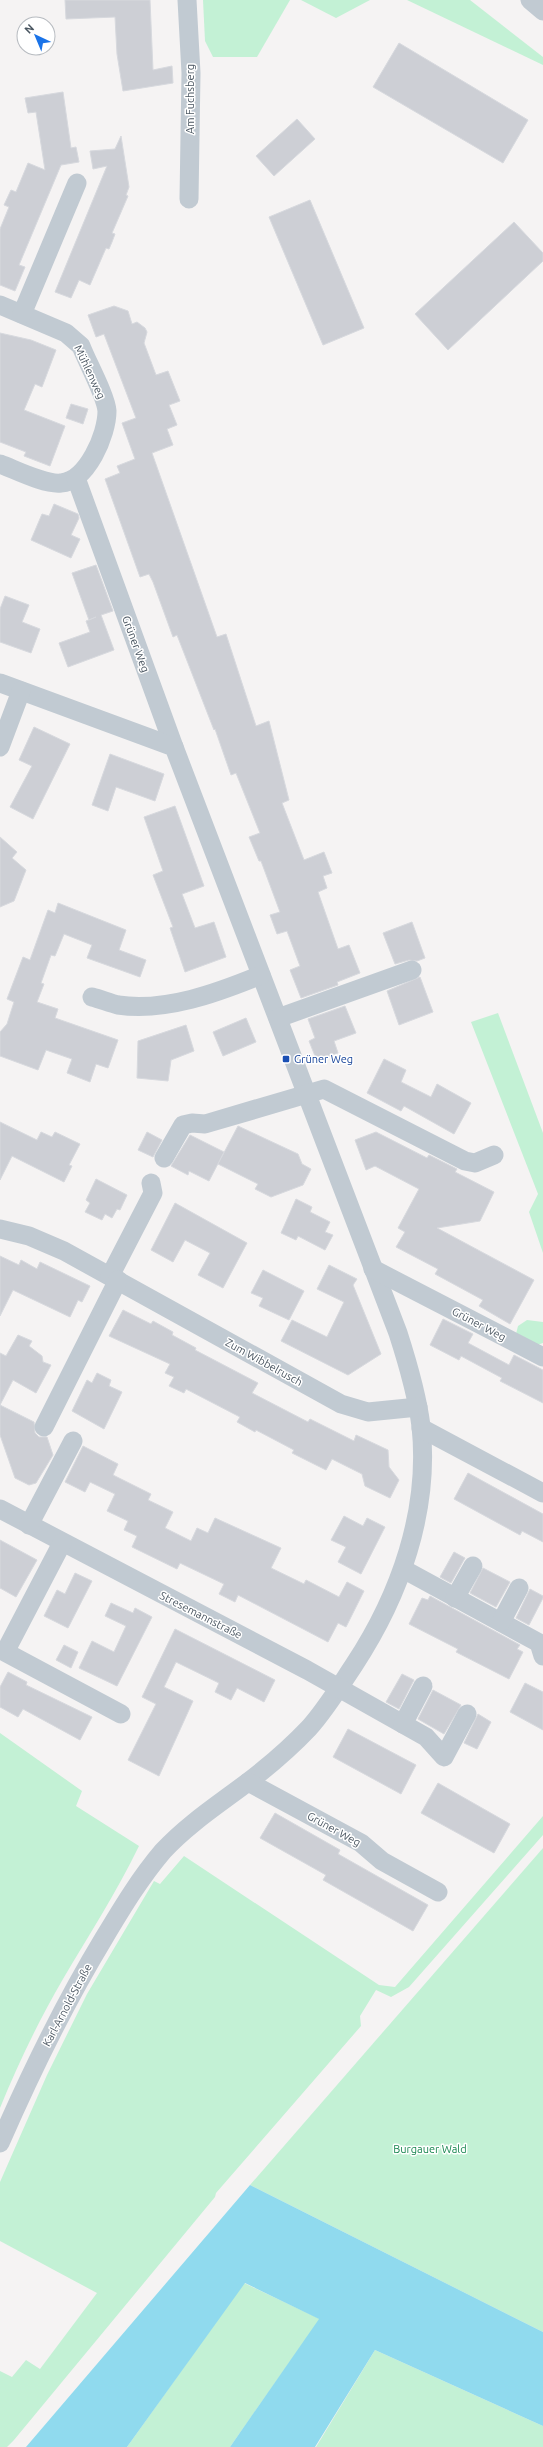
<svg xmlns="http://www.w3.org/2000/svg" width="543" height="2447" viewBox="0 0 543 2447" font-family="Ubuntu,sans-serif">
<rect width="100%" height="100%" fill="#f5f3f3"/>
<g fill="#c3f1d5">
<polygon points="203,0 290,0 257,57 213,57 205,41"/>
<polygon points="301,0 370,0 336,18"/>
<polygon points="407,0 470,0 543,57 543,65"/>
<polygon points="498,1013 543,1133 543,1253 529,1212 538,1194 471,1022"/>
<polygon points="527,1320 543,1322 543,1343 537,1345 516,1334 518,1326"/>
<path d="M0,1733L82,1791L76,1806L139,1846C116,1893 89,1935 63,1979C39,2020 18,2064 0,2108Z"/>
<polygon points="543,1816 543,1835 409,1987 391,1997 376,1990 360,2016 361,2026 216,2193 215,2197 14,2440 7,2447 0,2447 0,2371 12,2377 26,2360 40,2369 97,2293 0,2241 0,2182 47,2075 87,1994 154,1881 160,1884 184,1856 379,1985 395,1987"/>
<polygon points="543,1848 543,2332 250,2185"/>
<polygon points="244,2283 320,2319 230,2447 127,2447"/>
<polygon points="375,2350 543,2426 543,2447 316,2447"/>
</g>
<polygon fill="#90daee" points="250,2185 543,2332 543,2426 375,2350 315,2447 230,2447 319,2319 245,2283 127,2447 26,2447"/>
<g fill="#cdcfd5" stroke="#d7d9de">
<polygon points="65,0 150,0 153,70 172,66 173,83 123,91 117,54 115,17 66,19"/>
<polygon points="399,43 528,120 503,163 373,87"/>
<polygon points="63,92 71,148 76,147 79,162 61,165 19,265 25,267 15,291 0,285 0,229 9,207 4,205 11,190 16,192 28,163 45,170 36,112 28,113 25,98"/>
<polygon points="297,119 315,139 274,176 256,156"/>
<polygon points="121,136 129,187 126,195 128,196 112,233 115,234 112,242 109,249 106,248 90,285 79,280 71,298 55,292 107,166 93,169 90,151 115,149"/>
<polygon points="310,200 364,328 323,345 269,217"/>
<polygon points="514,222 543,253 543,261 448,350 415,314"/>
<polygon points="114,306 128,311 132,324 137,322 145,328 147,332 144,343 156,375 168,371 180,401 169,405 177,425 167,429 173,445 152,453 217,637 226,634 256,726 269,721 289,800 282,803 304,860 324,852 332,873 323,876 327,888 318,892 338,949 349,945 360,973 337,982 338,985 301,998 290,970 300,966 287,931 277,934 270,915 280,912 261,861 259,861 249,837 260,833 236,773 231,775 215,729 214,730 177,635 173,637 153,582 149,574 140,577 105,479 120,473 117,466 135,459 122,423 136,418 104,334 96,337 88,315"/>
<polygon points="0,333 31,340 56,350 42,387 35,384 24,410 65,426 50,466 24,456 26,452 0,442"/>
<polygon points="71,404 88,409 83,424 66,418"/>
<polygon points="54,504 78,514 79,518 71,535 80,539 71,558 31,540 42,514 49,516"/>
<polygon points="96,565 113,611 101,615 114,650 68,667 59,643 90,632 86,621 96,617 89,620 72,573"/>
<polygon points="5,596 29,605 22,622 40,629 31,653 0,642 0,609"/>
<polygon points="34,727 70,744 33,819 10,807 32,766 19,760"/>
<polygon points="110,754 164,774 155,801 116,787 108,811 92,805"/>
<polygon points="175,806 204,886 182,894 195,928 214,922 226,957 185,972 170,928 173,927 153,875 163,871 144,817"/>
<polygon points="0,837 17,852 12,858 26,870 14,901 0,907"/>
<polygon points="58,903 126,930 119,950 146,960 140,977 87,958 92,945 64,934 55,956 51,955 41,983 44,984 37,1002 58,1009 55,1018 118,1040 108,1068 96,1064 90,1082 67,1073 72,1059 46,1050 38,1070 0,1056 0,1032 7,1024 14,1002 7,999 23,957 30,960 48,910 55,913"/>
<polygon points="412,922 425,958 417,961 409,960 395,964 383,933"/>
<polygon points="420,977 433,1012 399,1025 387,991"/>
<polygon points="345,1006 356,1033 334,1041 338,1053 317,1061 309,1041 315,1038 308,1019"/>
<polygon points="246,1018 256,1042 223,1056 213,1032"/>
<polygon points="186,1025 194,1051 171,1060 168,1081 137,1078 138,1041"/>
<polygon points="384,1059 406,1070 401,1082 431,1097 437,1084 471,1103 454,1134 404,1106 401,1111 367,1093"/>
<polygon points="0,1122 37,1140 41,1132 52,1137 55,1132 80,1144 69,1165 72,1166 64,1182 12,1156 0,1180"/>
<polygon points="238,1126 298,1154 302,1164 311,1169 303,1185 271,1197 255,1189 258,1184 218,1164"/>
<polygon points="147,1132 162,1140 153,1157 138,1150"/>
<polygon points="376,1132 427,1158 429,1155 457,1169 455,1172 494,1192 480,1221 437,1228 534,1280 510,1324 479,1306 483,1300 435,1274 438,1269 396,1247 405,1232 398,1228 419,1189 375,1166 366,1170 355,1140"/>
<polygon points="190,1135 224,1152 209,1181 189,1171 188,1175 171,1166"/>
<polygon points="96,1179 127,1195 120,1210 117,1209 112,1218 105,1214 102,1220 85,1212 90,1203 86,1200"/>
<polygon points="296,1199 312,1207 310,1212 330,1222 325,1232 333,1235 325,1250 298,1236 296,1240 281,1233"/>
<polygon points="175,1203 247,1243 223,1288 198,1275 210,1253 185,1240 173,1262 151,1250"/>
<polygon points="0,1256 19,1265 21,1260 37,1269 40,1262 90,1286 82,1302 78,1300 70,1317 13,1290 0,1316"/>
<polygon points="329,1265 357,1279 353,1285 381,1354 348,1375 281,1341 292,1320 327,1337 344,1302 317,1289"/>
<polygon points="263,1270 304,1291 289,1320 259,1306 263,1298 251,1293"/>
<polygon points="123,1310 151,1324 153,1321 173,1332 172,1335 196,1348 195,1350 258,1383 252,1393 308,1422 310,1419 354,1441 356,1435 388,1450 389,1467 399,1480 390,1498 365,1486 362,1474 332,1459 326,1470 292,1453 294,1450 256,1430 255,1432 237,1422 240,1417 186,1389 184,1393 169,1386 174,1377 165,1373 170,1364 109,1336"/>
<polygon points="443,1319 473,1334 468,1343 509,1365 514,1355 543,1370 543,1403 500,1381 502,1378 461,1356 459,1360 430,1345"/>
<polygon points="18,1335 32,1341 29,1346 42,1356 43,1362 51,1365 36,1393 13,1380 0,1405 0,1353 6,1356"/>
<polygon points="97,1373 111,1380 109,1386 122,1392 104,1429 72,1411 87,1380 92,1383"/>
<polygon points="0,1405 34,1422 35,1433 39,1437 47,1437 53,1455 36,1483 29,1485 15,1478 0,1435"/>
<polygon points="83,1446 118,1464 113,1475 151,1494 148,1500 173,1512 165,1528 191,1541 197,1528 208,1533 215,1518 281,1548 271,1568 304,1584 306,1580 339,1597 347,1582 364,1591 346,1627 338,1623 328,1642 238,1595 235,1602 219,1594 224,1584 180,1563 177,1569 132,1547 137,1536 124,1530 128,1521 107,1511 115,1494 90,1482 85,1492 65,1482"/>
<polygon points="468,1473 543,1514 543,1542 522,1531 520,1535 454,1499"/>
<polygon points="344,1516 363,1526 367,1518 385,1527 361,1574 338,1562 346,1547 331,1540"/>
<polygon points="0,1540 37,1560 16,1597 0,1588"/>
<polygon points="454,1552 465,1558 451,1583 440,1577"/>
<polygon points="483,1568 510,1582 496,1607 470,1593"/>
<polygon points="75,1573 92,1581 68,1628 44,1616 57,1590 65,1594"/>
<polygon points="530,1589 543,1596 543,1598 529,1625 516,1618"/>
<polygon points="430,1596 520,1645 517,1649 523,1652 509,1679 456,1652 458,1649 409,1624 422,1598 428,1600"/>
<polygon points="111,1603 133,1613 135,1608 152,1617 117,1686 79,1668 92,1641 114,1652 126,1626 105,1616"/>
<polygon points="175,1629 275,1680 264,1702 237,1688 231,1700 215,1692 219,1683 176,1662 164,1687 193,1701 159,1776 128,1760 156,1704 142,1697"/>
<polygon points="64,1645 78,1652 71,1668 56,1660"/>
<polygon points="8,1672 27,1682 26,1685 92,1717 80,1740 23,1709 18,1717 0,1707 0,1687"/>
<polygon points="402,1674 414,1680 399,1709 386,1702"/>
<polygon points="525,1683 543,1692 543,1730 510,1712"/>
<polygon points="433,1690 461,1705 444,1734 418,1719"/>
<polygon points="478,1714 491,1722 477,1749 464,1743"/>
<polygon points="348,1729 416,1765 401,1794 333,1757"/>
<polygon points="438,1783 510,1824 494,1853 421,1813"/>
<polygon points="275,1813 340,1850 338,1854 428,1905 413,1931 323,1880 326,1875 260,1838"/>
</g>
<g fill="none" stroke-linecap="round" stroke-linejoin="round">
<g stroke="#c1cad2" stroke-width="19">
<polyline points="187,0 191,73 189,199"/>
<polyline points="530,0 543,11"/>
<path d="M0,305L66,333L81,346C87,362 106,396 107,411C107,435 87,481 61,483C45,485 16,470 0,464"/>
<polyline points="22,314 77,183"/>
<polyline points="76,478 174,747"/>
<path d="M0,683L174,747L398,1333C408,1364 417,1394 421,1426C430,1511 400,1595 354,1665C340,1686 326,1709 309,1728C291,1747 269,1766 248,1782C219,1804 188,1824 163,1851C140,1878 122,1908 104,1938C64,2004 31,2072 0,2143"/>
<polyline points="0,747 21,691"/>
<path d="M92,997C100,999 110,1003 118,1005C166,1012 217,993 261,975"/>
<polyline points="278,1018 412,970"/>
<polyline points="164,1158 183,1125 192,1123 205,1124 324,1089 465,1161 475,1163 494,1155"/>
<polyline points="0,1229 29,1236 64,1251 341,1404 368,1412 418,1407"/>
<polyline points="373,1269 543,1357"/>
<polyline points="110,1276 153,1193 151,1183"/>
<polyline points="44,1427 118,1280"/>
<polyline points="421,1428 543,1493"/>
<polyline points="0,1509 307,1670 426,1737 444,1757 467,1714"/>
<polyline points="29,1525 73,1441"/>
<polyline points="62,1543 5,1652 121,1714"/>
<polyline points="403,1569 539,1643 543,1656"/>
<polyline points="455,1598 473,1566"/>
<polyline points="501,1622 519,1588"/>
<polyline points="403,1724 423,1686"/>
<polyline points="248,1782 361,1843 382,1861 438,1892"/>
</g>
</g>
<rect fill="#1a4fb4" stroke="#fff" stroke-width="1.5" x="282" y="1055" width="8" height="8" rx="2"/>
<g text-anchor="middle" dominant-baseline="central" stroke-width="3" stroke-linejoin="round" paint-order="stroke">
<g font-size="11" fill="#4a5661" stroke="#fff">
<text transform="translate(190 99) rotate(-90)">Am Fuchsberg</text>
<text transform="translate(90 372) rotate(65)">Mühlenweg</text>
<text transform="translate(136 644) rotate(70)">Grüner Weg</text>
<text transform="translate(479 1324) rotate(28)">Grüner Weg</text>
<text transform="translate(264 1362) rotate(29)">Zum Wibbelrusch</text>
<text transform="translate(201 1615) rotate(27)">Stresemannstraße</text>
<text transform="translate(334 1829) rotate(29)">Grüner Weg</text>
<text transform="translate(67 2005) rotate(-62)">Karl-Arnold-Straße</text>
</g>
<g font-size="11" fill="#164399" stroke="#fff" text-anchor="start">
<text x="294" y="1059">Grüner Weg</text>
</g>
<g font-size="11" fill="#17864f" stroke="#fff">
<text x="430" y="2149">Burgauer Wald</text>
</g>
</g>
<g transform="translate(36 36) rotate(316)"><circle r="19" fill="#ffffff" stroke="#b7bbc0"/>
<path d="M0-3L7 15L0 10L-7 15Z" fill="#1a73e8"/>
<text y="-6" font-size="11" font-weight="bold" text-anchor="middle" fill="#4a5661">N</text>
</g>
</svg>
